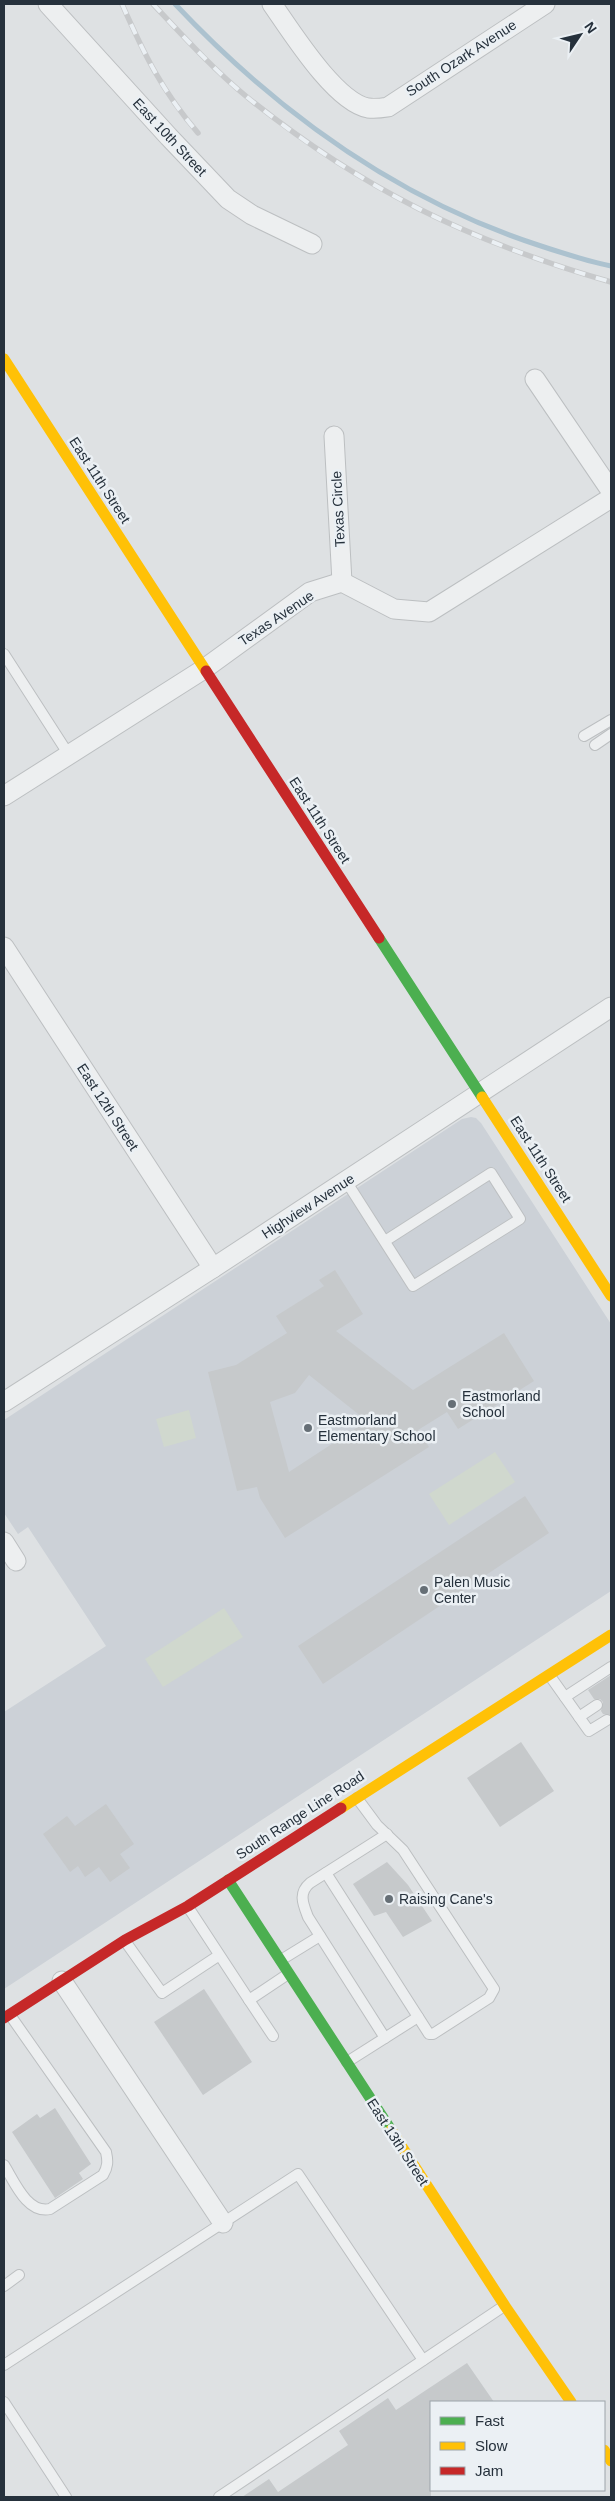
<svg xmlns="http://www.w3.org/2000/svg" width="615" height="2501" viewBox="0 0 615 2501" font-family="Helvetica,sans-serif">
<rect width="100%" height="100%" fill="#dee1e3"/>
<polygon fill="#ccd1d7" points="471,1117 476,1118 481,1123 611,1324 611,1591 4,1989 4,1712 106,1646 28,1527 18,1534 4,1513 4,1420 462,1119"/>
<g fill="#d0d8ce">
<polygon points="189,1410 196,1438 164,1447 156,1419"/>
<polygon points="495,1452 515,1482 449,1525 429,1494"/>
<polygon points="224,1608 243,1637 163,1687 145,1659"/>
</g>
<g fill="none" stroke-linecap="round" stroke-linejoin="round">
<path stroke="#acc2cf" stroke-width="5" d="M175,4C276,111 397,199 538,245C562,253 586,261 611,266"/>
</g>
<g fill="#c6c9cb" fill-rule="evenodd">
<path d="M335,1270L363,1314L336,1331L413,1390L504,1333L534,1381L458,1429L447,1412L418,1430L429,1447L285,1538L260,1498L257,1487L237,1491L208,1372L236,1365L287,1333L276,1316L324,1286L319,1280ZM309,1375L367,1421L289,1472L270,1402L295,1393Z"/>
<polygon points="525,1496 549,1533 323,1684 298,1646"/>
<polygon points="611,1675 611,1715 603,1714 601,1711 603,1702 600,1699 594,1699 588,1690"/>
<polygon points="521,1742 554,1791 500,1827 467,1778"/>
<polygon points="106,1804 134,1844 120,1854 130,1868 110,1882 99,1867 85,1877 78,1866 70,1872 43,1834 67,1816 75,1826"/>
<polygon points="387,1862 408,1885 432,1921 403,1937 386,1912 374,1916 353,1884"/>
<polygon points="204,1989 252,2062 203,2095 154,2022"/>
<polygon points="55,2108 91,2164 79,2173 83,2179 55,2198 12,2132 37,2114 40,2118"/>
<polygon points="467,2363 494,2402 431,2402 431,2497 242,2497 269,2479 278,2492 348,2445 339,2431 388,2398 396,2410"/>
</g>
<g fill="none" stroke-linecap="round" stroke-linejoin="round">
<defs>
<g id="lane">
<polyline points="4,654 69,755"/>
<polyline points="584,736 611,720"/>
<polyline points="595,745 611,734"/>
<polyline points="346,1181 413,1286 520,1219 491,1173 385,1241"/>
<polyline points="550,1676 589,1731 607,1720"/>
<polyline points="565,1697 611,1667"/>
<polyline points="579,1717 597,1705"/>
<polyline points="326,1873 429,2034 433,2034 489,1998 494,1989 403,1850 377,1825 357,1798"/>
<polyline points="188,1907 249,2000 288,1974"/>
<polyline points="125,1941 162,1993 218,1956"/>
<polyline points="281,1960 320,1936"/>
<polyline points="249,2000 273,2036"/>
<path d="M385,2038L308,1917C303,1904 298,1893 310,1883L387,1834"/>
<polyline points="347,2062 418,2017"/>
<path d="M4,2165C14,2181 27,2214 50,2209L103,2175C108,2167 108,2161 106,2152L10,2015"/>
<polyline points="4,2286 19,2275"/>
<polyline points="4,2365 298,2174 423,2360"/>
<polyline points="4,2402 66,2497"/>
<polyline points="219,2497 504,2306"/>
</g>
<g id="street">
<polyline points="48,4 169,137 228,199 252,215 312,244"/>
<path d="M272,4C291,31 335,102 368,108C375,109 382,108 388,107L545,4"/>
<polyline points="535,379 611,491"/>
<polyline points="334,436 342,582"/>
<polyline points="4,796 204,669 310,592 342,582 394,609 429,612 611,498"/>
<polyline points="4,947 213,1268"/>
<polyline points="4,1402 213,1268 611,1007"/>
<polyline points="4,1542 16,1561"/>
<polyline points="62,1981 223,2223"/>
</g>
</defs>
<use href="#lane" stroke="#bcbfc1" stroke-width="12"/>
<use href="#street" stroke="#bcbfc1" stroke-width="21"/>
<use href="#lane" stroke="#edeff0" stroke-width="10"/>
<use href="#street" stroke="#edeff0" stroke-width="19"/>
<g stroke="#4caf50" stroke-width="11">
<polyline points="379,938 482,1097"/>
<polyline points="228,1880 391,2130"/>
</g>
<g stroke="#ffc107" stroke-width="11">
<polyline points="4,359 206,671"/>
<polyline points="482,1097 611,1296"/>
<polyline points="341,1808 611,1635"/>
<polyline points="391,2130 505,2306 571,2402"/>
<polyline points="604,2450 611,2461"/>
</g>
<g stroke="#c62828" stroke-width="11">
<polyline points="206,671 379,938"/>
<polyline points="4,2018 125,1940 188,1906 341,1808"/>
</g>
<defs>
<g id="rail">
<path d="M122,4C144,54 162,91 198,133"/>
<path d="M153,4C183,36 213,69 247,97C361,189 471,242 611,282"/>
</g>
</defs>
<use href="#rail" stroke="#c7c9cb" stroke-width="5.5"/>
<use href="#rail" stroke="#ebf0f4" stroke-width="4" stroke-dasharray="11" stroke-linecap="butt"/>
</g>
<g fill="#666f76" stroke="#ebf0f4" stroke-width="2">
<circle cx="452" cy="1404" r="5"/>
<circle cx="308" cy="1428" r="5"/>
<circle cx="424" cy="1590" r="5"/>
<circle cx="389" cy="1899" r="5"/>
</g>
<g text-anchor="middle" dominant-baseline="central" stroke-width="5" stroke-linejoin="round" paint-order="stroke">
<g font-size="14" fill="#26313c" stroke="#ebf0f4">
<text transform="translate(461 58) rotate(-33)">South Ozark Avenue</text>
<text transform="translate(170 137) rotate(47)">East 10th Street</text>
<text transform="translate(100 480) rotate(57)">East 11th Street</text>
<text transform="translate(338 509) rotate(-93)">Texas Circle</text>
<text transform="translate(276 618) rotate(-34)">Texas Avenue</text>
<text transform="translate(320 820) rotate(57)">East 11th Street</text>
<text transform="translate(108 1107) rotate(57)">East 12th Street</text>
<text transform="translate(541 1159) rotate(57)">East 11th Street</text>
<text transform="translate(308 1206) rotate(-33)">Highview Avenue</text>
<text transform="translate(300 1815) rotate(-33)">South Range Line Road</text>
<text transform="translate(398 2142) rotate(57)">East 13th Street</text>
</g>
<g font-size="14" fill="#26313c" stroke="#ebf0f4" text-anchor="start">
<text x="462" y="1396">Eastmorland<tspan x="462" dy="16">School</tspan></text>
<text x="318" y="1420">Eastmorland<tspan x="318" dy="16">Elementary School</tspan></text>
<text x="434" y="1582">Palen Music<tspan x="434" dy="16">Center</tspan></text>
<text x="399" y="1899">Raising Cane's</text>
</g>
</g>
<rect width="615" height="2501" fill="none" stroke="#26313c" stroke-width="10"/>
<rect x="430" y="2401" width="175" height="90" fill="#ebf0f4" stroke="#9ca4aa"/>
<rect x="440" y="2417" width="25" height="8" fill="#4caf50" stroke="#9ca4aa"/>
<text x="475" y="2426" font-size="15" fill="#26313c">Fast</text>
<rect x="440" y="2442" width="25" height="8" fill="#ffc107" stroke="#9ca4aa"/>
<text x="475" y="2451" font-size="15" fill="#26313c">Slow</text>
<rect x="440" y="2467" width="25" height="8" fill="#c62828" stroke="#9ca4aa"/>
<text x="475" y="2476" font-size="15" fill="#26313c">Jam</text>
<g transform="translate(580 35) rotate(55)" stroke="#ebf0f4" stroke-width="4" paint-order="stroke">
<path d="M0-4L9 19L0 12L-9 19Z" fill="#26313c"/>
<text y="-8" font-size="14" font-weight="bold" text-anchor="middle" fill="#26313c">N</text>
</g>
</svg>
